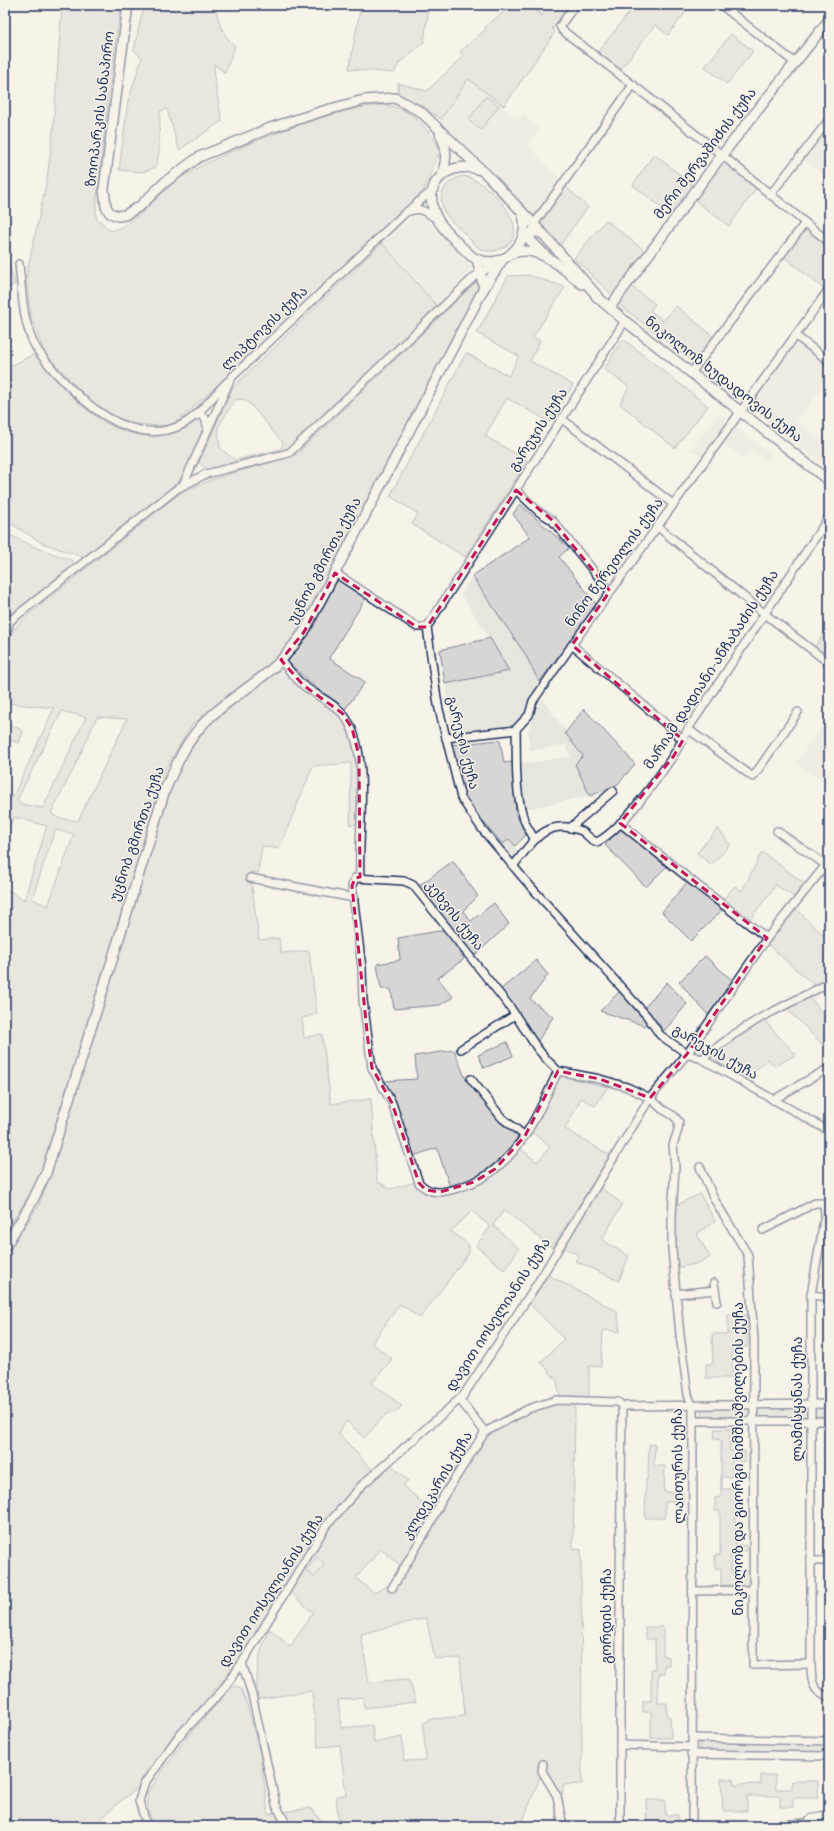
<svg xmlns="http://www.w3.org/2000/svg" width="834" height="1831" viewBox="0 0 834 1831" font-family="'Indie Flower','Noto Sans Georgian',sans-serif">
<rect width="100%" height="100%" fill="#f7f3e8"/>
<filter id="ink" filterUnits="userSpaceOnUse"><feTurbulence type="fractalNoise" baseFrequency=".025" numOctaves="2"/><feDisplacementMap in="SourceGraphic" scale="8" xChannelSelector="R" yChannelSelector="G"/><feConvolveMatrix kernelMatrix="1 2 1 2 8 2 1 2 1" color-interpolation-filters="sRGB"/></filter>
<g filter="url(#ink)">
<g fill="#e6e5de">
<polygon points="468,79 504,106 503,108 519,119 524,114 539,129 528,145 561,180 534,219 440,120"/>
<polygon points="829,126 829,179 802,158"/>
<polygon points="413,215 425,218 472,267 472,272 437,306 382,243"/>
<polygon points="798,341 829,365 829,379 796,421 829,447 829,451 820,462 748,406"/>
<polygon points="719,413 729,421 702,457 691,449"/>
<polygon points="735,427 771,454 766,461 751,449 744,459 723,443"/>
<polygon points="472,576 525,654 539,682 526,715 517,724 453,733 445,684 509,671 490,638 461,595"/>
<polygon points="542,698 583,756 575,764 590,796 525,809 522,803 517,764 571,757 566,745 530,750 528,731"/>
<polygon points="829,716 829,787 796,763"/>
<polygon points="508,840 518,851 513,856 503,845"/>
<polygon points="317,1557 325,1564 314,1577 306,1570"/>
</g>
<g fill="#d7d6d4" stroke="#798299" fill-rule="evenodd">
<path d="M62,5H121L108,100L96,208V218L111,231C141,222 159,191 185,175C222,152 351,99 391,106C412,110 433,132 440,151L424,190L191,410L173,424L161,426L133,424L110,415L91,402L44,352L31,317L26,277L47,179L53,132Z"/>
<path d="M146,5H216C217,21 223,36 235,46L225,73L214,64L215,83L222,121L179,150L167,109L160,111L159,151L156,167L143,172L119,170L128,101L142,58L134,50L141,17Z"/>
<polygon points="361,5 429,5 424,42 400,62 394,73 349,69"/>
<polygon points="512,5 527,5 543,16 530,5 571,5 552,28 555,32 504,106 468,79 441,119 420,105 398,94 398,83 427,91 464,56 460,52 486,29 485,27"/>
<polygon points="635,5 691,5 668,35 655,25 619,71 597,53"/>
<polygon points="731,34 753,51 727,84 705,67"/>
<polygon points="486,96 499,106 481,130 468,120"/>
<polygon points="654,154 694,186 671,215 633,185"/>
<polygon points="722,159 756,189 729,226 693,199"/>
<path d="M462,176C486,177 540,233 500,249C494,252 485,252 479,248C474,245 469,238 464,233C458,227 448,219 444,211C436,194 446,181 462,176Z"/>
<polygon points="565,186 588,207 560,245 538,223"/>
<polygon points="606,220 646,252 614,297 574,258"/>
<polygon points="805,228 829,247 829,284 825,290 783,256"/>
<path d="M382,243L437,306L289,448L208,470L199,463L201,458L233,387ZM243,399L249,403L283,443L281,449L235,460L220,448L218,428L234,400Z"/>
<polygon points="5,252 15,284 5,290"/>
<polygon points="528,275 565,287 533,337 540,341 530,361 573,385 550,422 507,398 485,436 528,461 465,557 412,524 418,514 390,496 466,353 509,376 519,356 477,333 508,276"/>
<path d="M477,281H479V288L307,614L293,637L271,664L191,726L166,768L39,1181L5,1232V888L24,900L47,826L14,817L5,834V796L12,799L54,708L5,703V654L7,645L13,630L27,616L180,493L213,479L296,455ZM62,711L86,717L43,808L20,804L17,800ZM97,717L127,719L78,821L58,818L51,813L75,766ZM55,830L74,834L48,906L32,899Z"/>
<polygon points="631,286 655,304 650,310 663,321 676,306 714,337 693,362 617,303"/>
<polygon points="623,339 708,406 675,448 620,404 629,387 604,369"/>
<path d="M34,354C60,384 96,430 139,434C154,435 180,424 195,419L203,428L185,472L179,482L86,558L42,543L5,520V369Z"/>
<polygon points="520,504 569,548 559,557 597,605 539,682 525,654 472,576 530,537 513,514"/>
<polygon points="5,533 37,548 71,560 74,562 74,566 5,619"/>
<polygon points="337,579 367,596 329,658 365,682 343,712 288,662"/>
<polygon points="829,626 829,659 814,648"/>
<polygon points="490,638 509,671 445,684 440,650"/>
<polygon points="282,666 340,714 349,728 356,754 358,812 356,824 350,825 351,763 313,766 279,849 262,846 258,873 250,872 259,940 279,938 281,953 309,951 317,1014 302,1018 304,1038 322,1034 331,1104 371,1099 377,1181 390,1189 416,1182 424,1193 432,1195 440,1195 473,1185 520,1148 537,1162 550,1147 532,1132 558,1078 562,1076 608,1087 595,1106 581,1098 565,1129 610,1155 552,1248 504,1210 493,1225 519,1249 504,1270 476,1246 490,1227 472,1211 451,1231 469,1245 469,1253 420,1318 400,1304 372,1343 392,1359 372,1383 402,1406 396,1412 386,1414 364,1438 347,1421 338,1433 373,1471 358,1484 330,1515 318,1532 244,1654 164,1750 137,1789 119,1802 94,1826 5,1826 5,1255 38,1207 51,1174 162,809 179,769 188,753 209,725"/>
<polygon points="584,709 635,764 618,784 590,796 575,764 583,756 565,733"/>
<polygon points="5,721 23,731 19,743 5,739"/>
<polygon points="500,740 504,763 512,762 516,814 526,835 515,846 509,839 503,844 473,811 464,797 450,745"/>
<polygon points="718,828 730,845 711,865 697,853"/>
<polygon points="619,829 623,829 668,865 646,887 605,845"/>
<polygon points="762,852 804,883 794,897 776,885 748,922 722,901 735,886 742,891"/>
<polygon points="453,861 478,896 463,911 471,921 494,903 509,924 473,957 417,887"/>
<polygon points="688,881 724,908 691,941 662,912"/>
<polygon points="795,908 829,941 829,979 815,986 767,944"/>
<polygon points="445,930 464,959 438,978 453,997 440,1005 394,1009 391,989 381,989 377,964 400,960 398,938"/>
<polygon points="705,956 733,981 708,1015 679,982"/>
<polygon points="536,960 548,975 530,999 553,1017 536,1044 499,991"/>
<polygon points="667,982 687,1004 664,1031 645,1007"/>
<polygon points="621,990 647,1023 645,1026 600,1011"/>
<polygon points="810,997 829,1022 829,1051 786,1008"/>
<polygon points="764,1020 796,1055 775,1066 768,1059 746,1079 707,1059 734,1037"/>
<polygon points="507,1042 513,1056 484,1068 478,1055"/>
<polygon points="698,1043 708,1050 703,1054 696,1053 695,1048"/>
<polygon points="454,1050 466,1080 498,1119 521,1138 483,1175 450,1187 437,1148 413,1156 395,1105 384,1081 417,1079 415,1056"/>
<polygon points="599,1186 622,1204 602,1240 629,1256 619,1281 575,1261 579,1255 562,1247"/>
<polygon points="700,1194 715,1221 697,1234 710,1257 696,1264 676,1268 676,1205"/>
<polygon points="546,1274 617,1311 620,1332 603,1330 601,1367 589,1366 589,1397 560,1397 557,1381 541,1362 564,1339 528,1302"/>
<polygon points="728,1315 747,1315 747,1347 732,1348 732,1378 706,1378 706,1364 713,1364 712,1334 728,1334"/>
<path d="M575,1403L573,1548L581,1550L582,1784L563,1785V1794H558L546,1777H540L521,1826H339L336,1796L346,1795L340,1745L318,1747L312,1691L258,1699C255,1674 258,1652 270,1629L290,1647L313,1613L289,1591L326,1531L372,1481L391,1465L408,1480L403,1486L438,1516L449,1493L486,1434L530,1412L556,1404ZM381,1549L403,1568L389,1585L374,1593L356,1578ZM317,1557L325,1564L314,1577L306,1570ZM426,1618L435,1659L460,1658L465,1716L431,1719L423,1724L426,1760L404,1761L402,1737L374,1743L372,1725L341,1728L338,1700L363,1697L364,1708L416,1702L409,1679L369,1682L361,1634Z"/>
<rect x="702" y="1408" width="127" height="9"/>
<polygon points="715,1429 730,1429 730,1451 745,1451 745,1461 732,1461 732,1477 722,1477 722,1489 736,1489 735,1545 747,1546 747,1551 731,1551 731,1571 750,1571 750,1585 721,1585 721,1569 715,1568 715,1555 720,1555 720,1511 715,1511 715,1498 721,1497 721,1440 714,1439"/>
<polygon points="649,1444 655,1445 654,1466 665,1466 664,1492 683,1492 683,1502 665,1502 665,1518 645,1518 646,1479 648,1478"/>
<polygon points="645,1627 663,1627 663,1656 669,1657 669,1665 664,1665 664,1673 658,1674 658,1703 667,1703 667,1717 670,1717 671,1738 651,1738 651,1712 643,1712 643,1701 651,1701 651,1670 655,1670 655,1639 646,1639"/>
<polygon points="236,1686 241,1689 246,1701 261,1757 268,1814 310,1808 326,1826 155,1826 148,1811 147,1793 183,1742 230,1689"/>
<polygon points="700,1742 829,1744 829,1753 699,1751"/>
<polygon points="761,1775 775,1775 776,1789 792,1789 792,1781 818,1781 818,1798 793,1798 793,1807 780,1807 780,1796 747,1796 747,1811 723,1811 721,1779 734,1779 734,1785 761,1784"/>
<polygon points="646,1800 665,1800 665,1815 678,1815 678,1824 647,1826"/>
</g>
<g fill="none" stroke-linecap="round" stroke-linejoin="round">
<defs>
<g id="street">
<polyline points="575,5 560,26 562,30 633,85"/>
<polyline points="721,5 794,62"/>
<polyline points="770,195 829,120"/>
<path d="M410,211C420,206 429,214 438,220"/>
<polyline points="534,224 633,85 722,155 829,242"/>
<path d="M19,264C22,289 22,318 33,342C38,353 48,364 56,373C85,405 130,445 177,427C197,419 212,397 227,382"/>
<polyline points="625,321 427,627 438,705 461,798 482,829 524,879 647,1016 660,1035 689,1055 702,1059 829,1131"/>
<polyline points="796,336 829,361"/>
<polyline points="691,373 805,223"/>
<polyline points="194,416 201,415 205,418 208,429"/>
<polyline points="562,419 673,504"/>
<polyline points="183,485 231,378 404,214 432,191"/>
<polyline points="516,490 539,512 552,520 610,591"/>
<polyline points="658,527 765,614 829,663"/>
<polyline points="335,573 417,627 427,627"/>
<polyline points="5,637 10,621 178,488 206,474 289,453 474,277 498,262"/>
<polyline points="572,645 666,724 683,740"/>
<path d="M281,660C288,669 295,678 303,685C315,695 333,702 343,714C373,751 357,831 360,877"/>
<polyline points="688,729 753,777 798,712"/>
<polyline points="446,738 516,730"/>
<polyline points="620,823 697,885 767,938"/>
<polyline points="570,828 613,791"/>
<polyline points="777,831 826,865"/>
<path d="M534,838C531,833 527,827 525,822C514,793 517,759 516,729L529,715L533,701L572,645L829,289"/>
<path d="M514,865C532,842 546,818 579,830C586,832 589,840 597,842C624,829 675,757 688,729L829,517"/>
<polyline points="250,878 354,898"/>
<polyline points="461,1049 515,1015"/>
<polyline points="702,1059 733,1035 762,1017 829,983"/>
<path d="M558,1071C540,1109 522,1154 484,1177C476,1182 466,1185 458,1188C442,1193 431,1195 419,1183L392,1103L372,1068L363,1000L362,968L352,886L355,878L404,881L413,885L510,1007L537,1048L547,1060L558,1071L600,1079L627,1087L650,1098L662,1109L674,1116L679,1122L678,1130L673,1145L675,1167L672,1216V1249L680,1335L688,1395L693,1407L692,1826"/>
<polyline points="471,1079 502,1118 525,1136"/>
<polyline points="773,1100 829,1068"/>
<polyline points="700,1167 714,1199 748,1255 754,1340 753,1665 811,1664"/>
<path d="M763,1230L815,1203H824L825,1214L811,1295V1664C811,1679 812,1693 829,1697"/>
<polyline points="714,1283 717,1302"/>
<polyline points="676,1294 715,1290"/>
<polyline points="811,1295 829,1297"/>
<polyline points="460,1400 485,1432"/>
<polyline points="693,1421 829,1421"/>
<polyline points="811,1561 829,1561"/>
<polyline points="392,1588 429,1526 443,1497 485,1432 528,1409 556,1400 618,1402 622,1406 829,1404"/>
<polyline points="693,1591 752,1590"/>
<polyline points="242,1663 252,1695 276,1805 284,1820"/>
<polyline points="692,1738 829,1741"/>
<polyline points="620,1745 692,1747"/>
<polyline points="691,1754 829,1756"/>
<polyline points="543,1764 542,1771 557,1796 563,1826"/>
<polyline points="807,1823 812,1818 829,1814"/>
<polyline points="147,1826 139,1801 144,1784 178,1737 222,1691 242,1663 326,1526 363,1484 463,1396 537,1284 650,1098 687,1054 767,938 829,861"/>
<polyline points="620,1826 620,1583 622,1406"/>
<polyline points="759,1826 807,1823"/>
</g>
<g id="secondary">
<polyline points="128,5 104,189 106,207 110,213 118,216 125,215 140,206 165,182 199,157 270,128 323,111 364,100 395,98 421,112 489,177 544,235 600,299"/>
<path d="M440,134C448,147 446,160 443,174"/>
<path d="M481,170C451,159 421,182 435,214C440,228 460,245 471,256C500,275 534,244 522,212"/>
<polyline points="543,234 533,231 529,239 545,255"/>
<path d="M512,253C540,244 562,268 582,284"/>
<polyline points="477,259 484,288"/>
<polyline points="596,296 625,321 829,481"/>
<polyline points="610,307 722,155 829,20"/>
<path d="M5,1247L32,1202L46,1173L165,790C176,765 187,739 207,720C227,700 253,686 274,667C286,656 295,644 304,632L484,288L503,259"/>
</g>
</defs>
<use href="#street" stroke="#1b2f5e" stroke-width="10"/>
<use href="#secondary" stroke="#1b2f5e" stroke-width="12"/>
<use href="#street" stroke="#f7f3e8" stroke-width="7"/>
<use href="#secondary" stroke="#f7f3e8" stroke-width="9"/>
</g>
</g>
<path d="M0 0H834V1831H0ZM516,490L552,520L610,591L572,645L683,740L673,757L620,823L767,938L687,1054L650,1098L600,1079L558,1071L525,1136L495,1169L474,1182L440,1192L426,1190L419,1183L392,1103L372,1068L368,1041L352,886L355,878L360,877L359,756L352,728L342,713L303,685L281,660L304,632L335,573L417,627H427Z" fill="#f7f3e8" fill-opacity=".55" fill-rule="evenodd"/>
<path fill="none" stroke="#c2185b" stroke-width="3" stroke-dasharray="8 5" stroke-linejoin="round" d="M516,490L552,520L610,591L572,645L683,740L673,757L620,823L767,938L687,1054L650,1098L600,1079L558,1071L525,1136L495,1169L474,1182L440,1192L426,1190L419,1183L392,1103L372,1068L368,1041L352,886L355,878L360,877L359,756L352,728L342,713L303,685L281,660L304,632L335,573L417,627H427Z"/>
<g text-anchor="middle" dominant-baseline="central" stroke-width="3" stroke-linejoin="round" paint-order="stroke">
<g font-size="14" fill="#1b2f5e" stroke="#f7f3e8">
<text transform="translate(101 109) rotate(-83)">ზოოპარკის სანაპირო</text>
<text transform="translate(706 154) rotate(-53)">მერი შერვაშიძის ქუჩა</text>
<text transform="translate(265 329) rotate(-44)">ლიპტოვის ქუჩა</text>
<text transform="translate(723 380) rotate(38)">ნიკოლოზ ხუდადოვის ქუჩა</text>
<text transform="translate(539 430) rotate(-57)">გარეჯის ქუჩა</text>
<text transform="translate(325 561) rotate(-62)">უცნობ გმირთა ქუჩა</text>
<text transform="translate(615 563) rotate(-54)">ნინო წერეთლის ქუჩა</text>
<text transform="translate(712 670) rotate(-57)">მარიამ დადიანი-ანჩაბაძის ქუჩა</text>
<text transform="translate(462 743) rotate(76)">გარეჯის ქუჩა</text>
<text transform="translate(138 834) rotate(-71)">უცნობ გმირთა ქუჩა</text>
<text transform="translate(454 916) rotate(52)">კეხვის ქუჩა</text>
<text transform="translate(715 1053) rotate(30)">გარეჯის ქუჩა</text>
<text transform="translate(499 1315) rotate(-57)">დავით იოსელიანის ქუჩა</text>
<text transform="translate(798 1399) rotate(-90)">ლამისყანას ქუჩა</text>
<text transform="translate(739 1459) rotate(-90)">ნიკოლოზ და გიორგი ხიმშიაშვილების ქუჩა</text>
<text transform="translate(679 1466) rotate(-91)">ლაითურის ქუჩა</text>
<text transform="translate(438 1486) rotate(-59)">კლდეკარის ქუჩა</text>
<text transform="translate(272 1591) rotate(-57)">დავით იოსელიანის ქუჩა</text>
<text transform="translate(607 1616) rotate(-90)">გორდის ქუჩა</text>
</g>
</g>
<rect width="834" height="1831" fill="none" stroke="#f7f3e8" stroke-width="20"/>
<rect x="10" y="10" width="814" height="1811" fill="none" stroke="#1b2f5e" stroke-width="1.5" filter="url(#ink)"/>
</svg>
